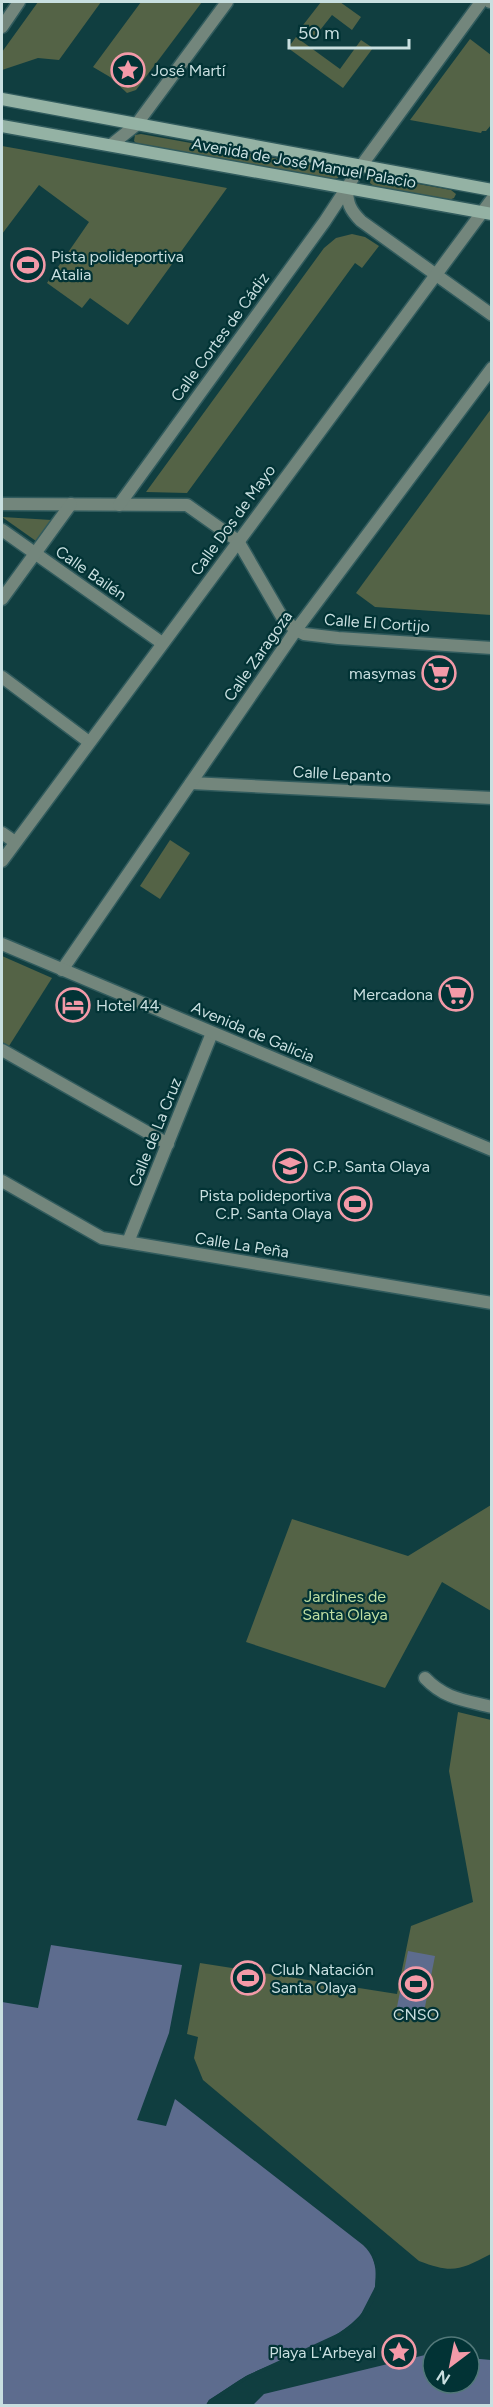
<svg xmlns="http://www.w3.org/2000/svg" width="493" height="2407" viewBox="0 0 493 2407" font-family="Figtree,sans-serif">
<rect width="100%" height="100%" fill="#103e40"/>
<g fill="#546346">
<polygon points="38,2 101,2 59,60 38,58 2,70 2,52"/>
<polygon points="141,2 202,2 136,90 127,93 110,77 93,67"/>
<polygon points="321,2 340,2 361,17 352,30 332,15 313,39 300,29"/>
<polygon points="296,37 340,69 361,40 373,48 343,88 288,48"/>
<polygon points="470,39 491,55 491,125 486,131 482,131 481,133 410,120"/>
<polygon points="141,134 335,169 339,173 338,178 334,179 138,145 134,141 135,135"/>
<polygon points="2,146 19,149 227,188 128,325 90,298 82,308 47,283 89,222 39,185 2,234"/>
<polygon points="375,176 451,190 456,194 454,198 449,200 374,186 370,183 371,178"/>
<polygon points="352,234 365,237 379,246 362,268 355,263 187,493 146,492 324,248 336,238"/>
<polygon points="491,409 491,615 375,607 356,593"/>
<polygon points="2,517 52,520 36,541"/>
<polygon points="170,840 190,853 160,899 140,886"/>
<polygon points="2,956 52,978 9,1046 2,1042"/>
<polygon points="491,1505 491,1611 442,1582 385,1688 246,1642 292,1519 408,1556"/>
<path d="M458,1712L491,1720V2254C460,2270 453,2274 419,2261L203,2080L194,2058L198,2037L187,2034L200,1963L397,1994L411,1926L473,1902L449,1771Z"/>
</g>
<g fill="#5d6c8e">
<path d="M51,1945L182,1965L169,2033L137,2120L166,2126L175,2099L363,2245C373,2254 376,2265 376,2278C374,2334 290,2355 248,2375C235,2382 222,2392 209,2400L206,2405H2V2002L38,2008Z"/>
<polygon points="408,1951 435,1956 423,2017 396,2012"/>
<polygon points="425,2355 433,2355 433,2383 469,2383 469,2358 491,2360 491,2405 253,2405 264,2394"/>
</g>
<polygon fill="#103e40" points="369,2246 379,2267 378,2287 373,2302 360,2322 341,2336 247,2379 212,2402 210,2406 206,2405 209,2400 246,2376 339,2333 358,2320 375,2287 376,2268"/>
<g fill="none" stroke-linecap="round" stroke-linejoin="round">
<defs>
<g id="minor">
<polyline points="490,2 492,2"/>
<polyline points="2,27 19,2"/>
<polyline points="111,145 136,125 227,2"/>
<path d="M347,188C347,203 350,210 361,221L492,315"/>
<polyline points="2,504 187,505 238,541 282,617 296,630 304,634 338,638 492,648"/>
<polyline points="119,505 325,221 361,166 481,2"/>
<polyline points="2,530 162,643"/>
<polyline points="2,599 71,504"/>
<polyline points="2,677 89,742"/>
<polyline points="191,783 492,798"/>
<polyline points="2,833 15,842"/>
<polyline points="2,861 492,199"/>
<polyline points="62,970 296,630 492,368"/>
<polyline points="2,1050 168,1144"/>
<polyline points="2,1181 102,1238 492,1303"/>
<polyline points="128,1242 212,1033"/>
<path d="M425,1678C445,1699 464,1700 492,1707"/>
</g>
<polyline id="tertiary" points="2,944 492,1150"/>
<g id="secondary">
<polyline points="2,99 492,190"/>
<polyline points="2,126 492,214"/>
</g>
</defs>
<use href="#minor" stroke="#315b5d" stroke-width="15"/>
<use href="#tertiary" stroke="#315b5d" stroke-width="15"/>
<use href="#secondary" stroke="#315b5d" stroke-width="15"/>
<use href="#minor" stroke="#73867c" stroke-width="12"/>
<use href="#tertiary" stroke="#73867c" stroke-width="12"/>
<use href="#secondary" stroke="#94b2a4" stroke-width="12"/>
</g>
<defs>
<symbol id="sight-ring" viewBox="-11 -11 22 22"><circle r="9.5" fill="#023335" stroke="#f39aa8" stroke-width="1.5"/><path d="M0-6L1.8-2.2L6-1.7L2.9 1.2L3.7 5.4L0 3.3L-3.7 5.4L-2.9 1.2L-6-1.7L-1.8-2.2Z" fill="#f39aa8"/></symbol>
<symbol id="stadium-ring" viewBox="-11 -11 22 22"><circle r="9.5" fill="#023335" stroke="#f39aa8" stroke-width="1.5"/><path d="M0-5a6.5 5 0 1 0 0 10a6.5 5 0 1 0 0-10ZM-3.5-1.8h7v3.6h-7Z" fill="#f39aa8"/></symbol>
<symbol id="supermarket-ring" viewBox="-11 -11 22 22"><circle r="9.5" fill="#023335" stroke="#f39aa8" stroke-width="1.5"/><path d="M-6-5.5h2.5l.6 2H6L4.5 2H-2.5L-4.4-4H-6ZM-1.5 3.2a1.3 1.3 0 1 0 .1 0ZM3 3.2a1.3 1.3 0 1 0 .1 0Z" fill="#f39aa8"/></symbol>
<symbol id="hotel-ring" viewBox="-11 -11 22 22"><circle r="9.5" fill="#023335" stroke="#f39aa8" stroke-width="1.5"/><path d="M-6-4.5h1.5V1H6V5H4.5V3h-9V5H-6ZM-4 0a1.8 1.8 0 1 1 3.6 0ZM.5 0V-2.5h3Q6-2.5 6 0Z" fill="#f39aa8"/></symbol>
<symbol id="school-ring" viewBox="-11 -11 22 22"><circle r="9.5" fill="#023335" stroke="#f39aa8" stroke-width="1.5"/><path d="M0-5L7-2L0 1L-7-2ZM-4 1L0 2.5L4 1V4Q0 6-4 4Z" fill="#f39aa8"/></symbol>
</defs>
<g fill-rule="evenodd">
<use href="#sight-ring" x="109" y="51" width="38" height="38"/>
<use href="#stadium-ring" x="9" y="246" width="38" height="38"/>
<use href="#supermarket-ring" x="420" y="654" width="38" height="38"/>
<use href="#supermarket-ring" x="437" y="975" width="38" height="38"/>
<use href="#hotel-ring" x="54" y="986" width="38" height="38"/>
<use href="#school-ring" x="271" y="1147" width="38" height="38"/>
<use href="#stadium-ring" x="336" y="1185" width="38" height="38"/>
<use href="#stadium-ring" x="229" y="1959" width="38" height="38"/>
<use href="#stadium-ring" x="397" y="1965" width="38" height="38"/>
<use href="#sight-ring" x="380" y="2333" width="38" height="38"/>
</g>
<g text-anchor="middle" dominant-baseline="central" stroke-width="4.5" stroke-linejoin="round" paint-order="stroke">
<g font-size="16" fill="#c9dfe0" stroke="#023335" text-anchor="start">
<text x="151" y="70">José Martí</text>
<text x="51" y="256">Pista polideportiva<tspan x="51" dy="18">Atalia</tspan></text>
<text x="416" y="673" text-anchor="end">masymas</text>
<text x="433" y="994" text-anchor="end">Mercadona</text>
<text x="96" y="1005">Hotel 44</text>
<text x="313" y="1166">C.P. Santa Olaya</text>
<text x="332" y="1195" text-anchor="end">Pista polideportiva<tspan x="332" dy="18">C.P. Santa Olaya</tspan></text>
<text x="271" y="1969">Club Natación<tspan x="271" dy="18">Santa Olaya</tspan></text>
<text x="416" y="2014" text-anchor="middle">CNSO</text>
<text x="376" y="2352" text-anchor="end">Playa L'Arbeyal</text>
</g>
<g font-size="16" fill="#c9dfe0" stroke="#023335">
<text transform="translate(304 163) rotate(10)">Avenida de José Manuel Palacio</text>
<text transform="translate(220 337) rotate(-54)">Calle Cortes de Cádiz</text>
<text transform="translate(233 520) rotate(-54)">Calle Dos de Mayo</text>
<text transform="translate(91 573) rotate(35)">Calle Bailén</text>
<text transform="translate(377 623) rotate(4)">Calle El Cortijo</text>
<text transform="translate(258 656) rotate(-55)">Calle Zaragoza</text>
<text transform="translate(342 774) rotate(3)">Calle Lepanto</text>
<text transform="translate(253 1032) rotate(23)">Avenida de Galicia</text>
<text transform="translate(155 1132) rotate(-68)">Calle de La Cruz</text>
<text transform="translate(242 1245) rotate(9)">Calle La Peña</text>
</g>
<g font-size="16" fill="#bedea2" stroke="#023335">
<text x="345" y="1596">Jardines de<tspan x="345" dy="18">Santa Olaya</tspan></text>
</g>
</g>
<rect width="493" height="2407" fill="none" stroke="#c9dfe0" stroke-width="6"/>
<g transform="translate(451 2365) rotate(212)"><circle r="28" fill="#023335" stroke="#527879" stroke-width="1.5"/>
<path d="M0-4.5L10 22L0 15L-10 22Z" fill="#f39aa8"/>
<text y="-9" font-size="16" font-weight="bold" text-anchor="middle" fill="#c9dfe0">N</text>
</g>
<path d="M289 39v9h120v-9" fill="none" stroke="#c9dfe0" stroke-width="3"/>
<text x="298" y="39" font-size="18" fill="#c9dfe0" stroke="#023335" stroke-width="4.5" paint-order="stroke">50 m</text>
</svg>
